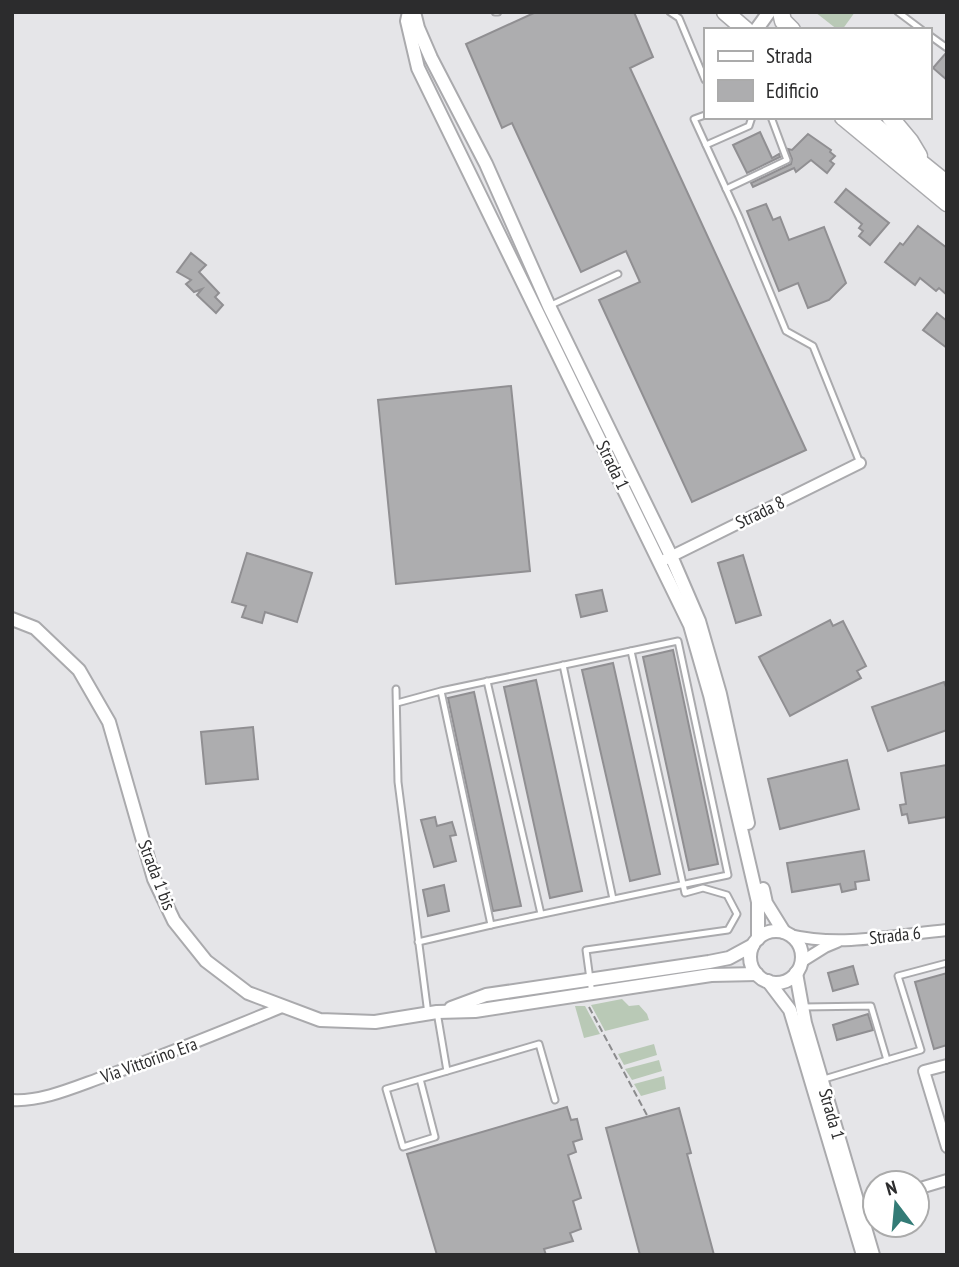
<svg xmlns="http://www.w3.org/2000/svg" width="959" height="1267" viewBox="0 0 959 1267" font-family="'PT Sans Narrow',sans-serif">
<rect width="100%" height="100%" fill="#e5e5e8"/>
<g fill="#b9c9b6">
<polygon points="815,12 855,12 842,30 838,30"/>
<polygon points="622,999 629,1006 639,1005 647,1014 649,1020 605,1031 591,1005"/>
<polygon points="575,1006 585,1006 600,1034 584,1038"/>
<polygon points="654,1044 657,1055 624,1065 618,1054"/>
<polygon points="659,1060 662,1071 632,1080 625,1069"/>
<polygon points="664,1076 666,1089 641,1096 634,1084"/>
</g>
<g fill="#adadaf" stroke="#908f92" stroke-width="2">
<polygon points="536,12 634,12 653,57 630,68 806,450 692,502 599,300 640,282 626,251 581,272 512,123 502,128 466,44"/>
<polygon points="946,53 947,53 947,80 933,68"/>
<polygon points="760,132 772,158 779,154 780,157 747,173 733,145"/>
<polygon points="808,134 831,150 830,152 835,156 830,161 834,164 827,173 811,160 796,172 794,168 753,187 751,183 791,164 792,159 788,149 792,150"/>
<polygon points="846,189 889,223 870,245 859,236 863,231 859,228 862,224 835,202"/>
<polygon points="766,204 773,220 780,217 789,240 824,227 846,283 829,300 808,308 798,283 779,291 747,211"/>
<polygon points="918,226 947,248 947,295 939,288 936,291 920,278 915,285 885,262 900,243 903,245"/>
<polygon points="191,253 206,265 199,272 219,293 215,297 223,305 216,313 197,295 202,289 194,292 186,284 191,280 177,272"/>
<polygon points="937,313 947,321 947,348 923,330"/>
<polygon points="511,386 530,571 396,584 378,400"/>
<polygon points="247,553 312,573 297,622 265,612 262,623 242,617 246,606 232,602"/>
<polygon points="743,555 761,615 736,623 718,563"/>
<polygon points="602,590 607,611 581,617 576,595"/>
<polygon points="830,620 833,626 843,621 866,666 857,671 861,678 790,716 759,657"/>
<polygon points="673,650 718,864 689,870 643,657"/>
<polygon points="613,663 660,874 630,881 582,670"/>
<polygon points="536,680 582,891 550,898 504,687"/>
<polygon points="944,682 947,690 947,730 888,751 872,707"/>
<polygon points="474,692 521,906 493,911 448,698"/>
<polygon points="253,727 258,779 206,784 201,732"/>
<polygon points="847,760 859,809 780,829 768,779"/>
<polygon points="947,765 947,817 909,823 907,814 902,815 900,805 906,804 901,773"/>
<polygon points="435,817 437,826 452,822 456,835 450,836 456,861 434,867 421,820"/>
<polygon points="864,851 869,880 855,882 856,889 842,892 840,884 792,892 787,863"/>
<polygon points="444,885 449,911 428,916 423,890"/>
<polygon points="853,966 858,984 833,991 828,973"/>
<polygon points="947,973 947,1045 934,1049 915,982"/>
<polygon points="868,1014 873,1030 837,1040 833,1025"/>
<polygon points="567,1107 571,1120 577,1119 582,1139 573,1142 576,1152 568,1155 581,1198 573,1201 581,1229 570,1233 573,1241 544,1249 546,1255 437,1255 407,1154"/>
<polygon points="679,1108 691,1153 687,1154 714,1255 640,1255 606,1128"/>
</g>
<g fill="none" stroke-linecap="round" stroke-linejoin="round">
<defs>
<g id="service">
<polyline points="495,12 498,12"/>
<polyline points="670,12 679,18 705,80"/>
<polyline points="898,12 922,30"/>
<polyline points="929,35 947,48"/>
<polyline points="705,115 694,119 739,217 786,331 813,346 860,463"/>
<polyline points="706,145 749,126 752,117"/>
<polyline points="726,189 787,160 771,117"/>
<polyline points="549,306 618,274"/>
<polyline points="563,665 613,899"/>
<polyline points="487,681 541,914"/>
<polyline points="396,689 398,782 428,1014"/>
<polyline points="397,703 441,691 678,641 728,875 491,925 441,691"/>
<polyline points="418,942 491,925"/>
<polyline points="592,994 586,950 728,930 737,914 727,895 703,888 685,893 631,651"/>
<polyline points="803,1007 871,1006 887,1060 821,1080"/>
<polyline points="437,1012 447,1071"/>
<polyline points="887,1060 921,1050 898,976 947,963"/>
<polyline points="420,1079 435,1137 403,1147 386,1089 539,1044 555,1100"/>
</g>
<g id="minor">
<polyline points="660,562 860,463"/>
<path d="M790,935C840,947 896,935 947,930"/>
<polyline points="801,962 825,947 837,942"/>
<polyline points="947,1065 924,1071 947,1147"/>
<path d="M12,1100C43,1102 77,1086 106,1076C165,1055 224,1031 282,1007"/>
<polyline points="917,1189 947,1180"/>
<polyline points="852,1208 875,1202"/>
</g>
<g id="tertiary">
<polyline points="409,12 407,21 418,68 690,625 710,695 758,902 758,939"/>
<polyline points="414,12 418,28 431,58 486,164 549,306 671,556 699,621 720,694 748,823"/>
<polyline points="756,30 769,12"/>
<polyline points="12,619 35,628 79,670 109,722 154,879 174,921 206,961 248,993 320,1020 375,1022 437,1012 475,1011 711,975 757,974"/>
<polyline points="763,889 766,903 784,932"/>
<circle cx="776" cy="957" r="26"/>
<polyline points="796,973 805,1023 873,1255"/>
<polyline points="768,981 790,1010 863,1255"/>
<polyline points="451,1008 486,995 709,962 729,958 753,945"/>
</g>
<g id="primary">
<polyline points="725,12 746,30"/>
<polyline points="781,12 783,21 792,30"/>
<polyline points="843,117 947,203"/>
<polyline points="864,117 947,184"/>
<polyline points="890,117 910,141 919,156"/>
</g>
</defs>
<use href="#service" stroke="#aaaaad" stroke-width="9"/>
<use href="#minor" stroke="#aaaaad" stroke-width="14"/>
<use href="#tertiary" stroke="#aaaaad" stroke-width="16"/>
<use href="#primary" stroke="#aaaaad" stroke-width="19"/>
<polyline stroke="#8b8b8d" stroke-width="2" stroke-dasharray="7 3.5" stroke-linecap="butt" points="589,1007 648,1117"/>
<use href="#service" stroke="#fff" stroke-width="5"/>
<use href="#minor" stroke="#fff" stroke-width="10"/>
<use href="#tertiary" stroke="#fff" stroke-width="12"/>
<use href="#primary" stroke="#fff" stroke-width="16"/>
</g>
<g text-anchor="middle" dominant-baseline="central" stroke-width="5" stroke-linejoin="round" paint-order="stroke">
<g font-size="18" fill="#2c2c2d" stroke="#fff">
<text transform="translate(613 465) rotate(64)">Strada 1</text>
<text transform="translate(760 512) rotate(-26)">Strada 8</text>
<text transform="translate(157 875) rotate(69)">Strada 1 bis</text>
<text transform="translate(895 935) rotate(-6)">Strada 6</text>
<text transform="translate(149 1060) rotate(-20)">Via Vittorino Era</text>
<text transform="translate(832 1114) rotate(74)">Strada 1</text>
</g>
</g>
<rect width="959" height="1267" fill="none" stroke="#2c2c2d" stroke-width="28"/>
<rect x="704" y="28" width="228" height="91" fill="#ffffff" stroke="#ababab" stroke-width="2"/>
<rect x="718" y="51" width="35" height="10" fill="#ffffff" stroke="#ababab" stroke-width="2"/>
<text x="766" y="63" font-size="21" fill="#2c2c2d">Strada</text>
<rect x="718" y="80" width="35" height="21" fill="#adadaf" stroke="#ababab" stroke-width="2"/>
<text x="766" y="98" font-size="21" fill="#2c2c2d">Edificio</text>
<g transform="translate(896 1204) rotate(344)"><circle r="33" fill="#ffffff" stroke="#ababab" stroke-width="2"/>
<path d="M0-5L12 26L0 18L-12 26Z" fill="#337b76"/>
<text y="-10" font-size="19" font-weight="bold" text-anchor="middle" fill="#2c2c2d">N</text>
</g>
</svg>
